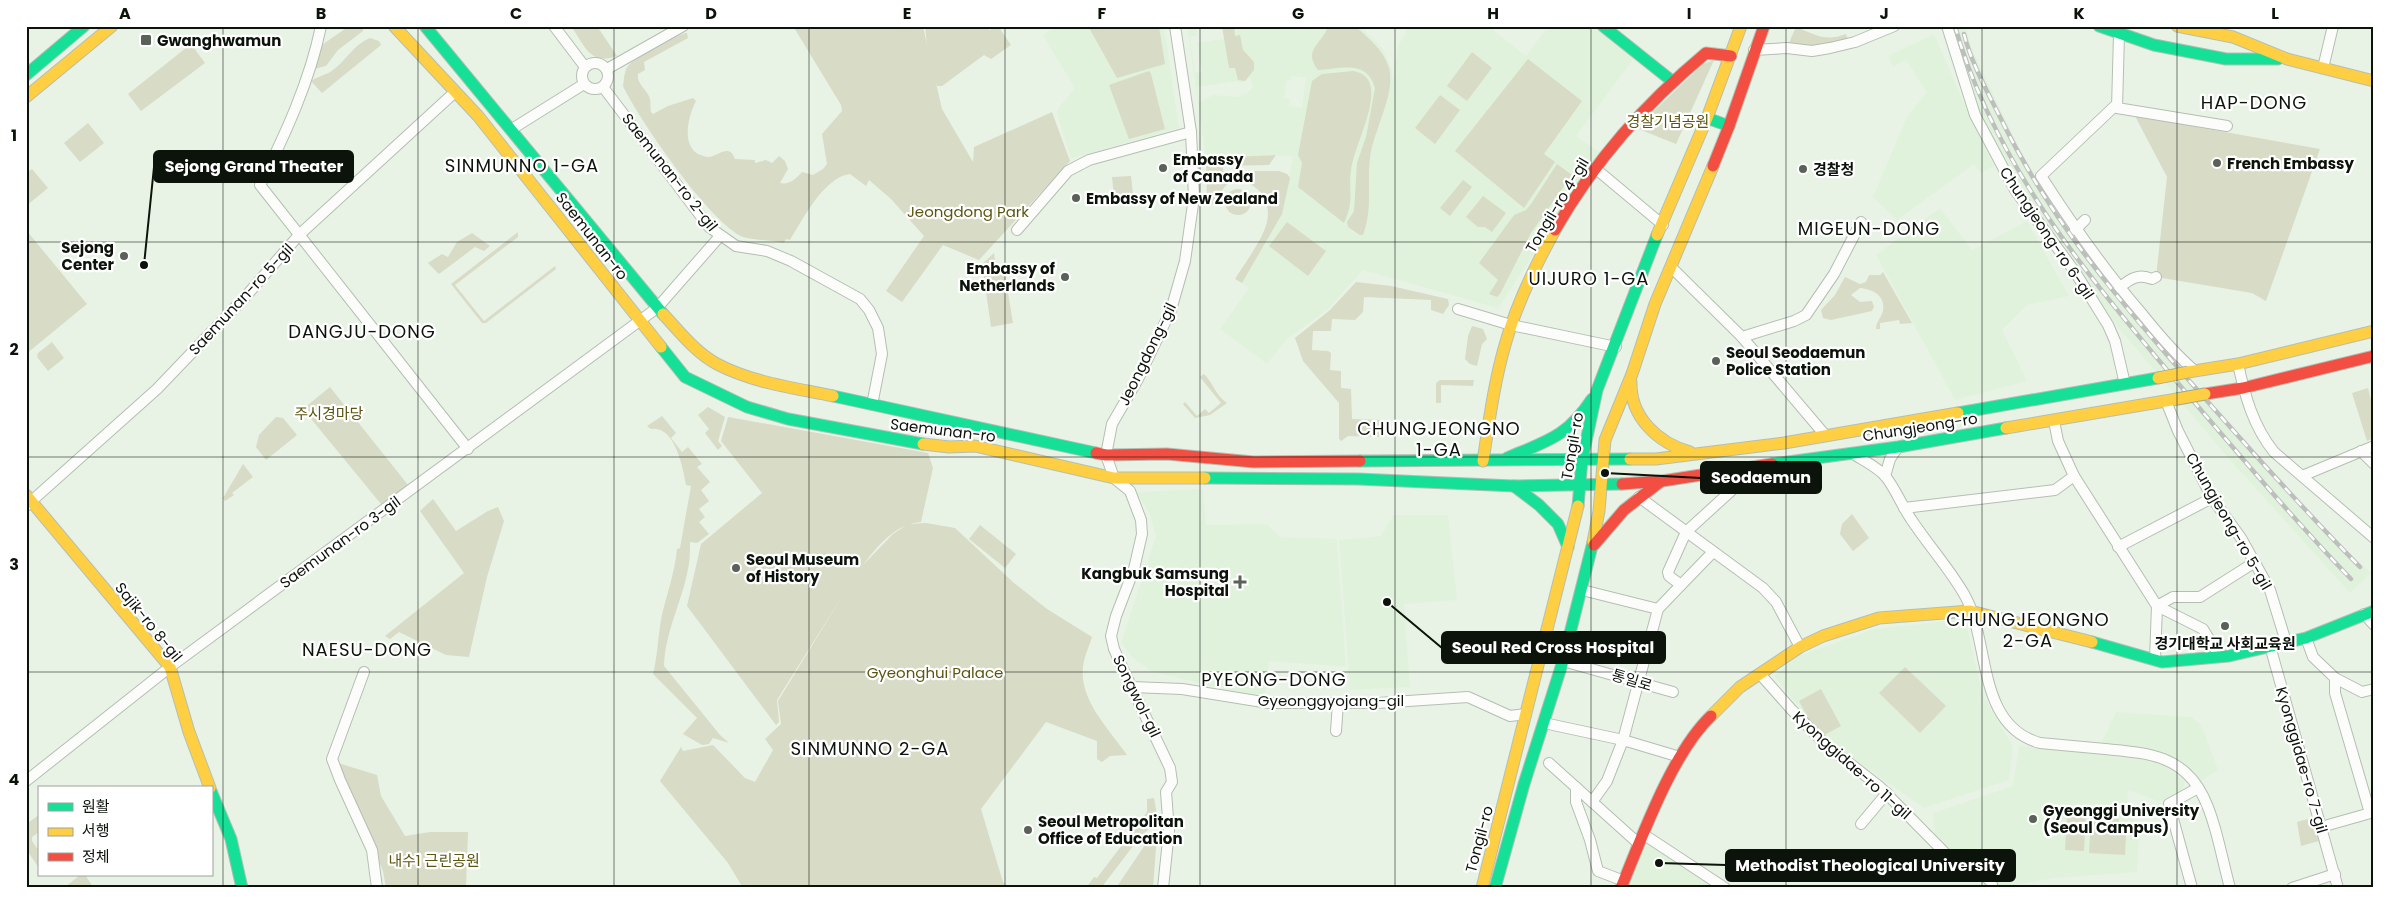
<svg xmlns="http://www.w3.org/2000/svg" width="2400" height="914" viewBox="0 0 2400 914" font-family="Poppins,'Noto Sans KR',sans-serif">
<rect width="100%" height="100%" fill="#e8f3e6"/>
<g fill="#e0f2dc" fill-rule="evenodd">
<polygon points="1057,26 1164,26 1179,128 1071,158 1057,114 1058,109 1075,88 1043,35"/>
<path d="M1187,26L1196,28L1197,36H1190L1195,73L1202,72L1197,43L1224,39L1222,26H1360L1383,49L1392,70V83L1398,46L1409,26H1488L1526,56L1548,26H1599L1637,54L1576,136L1601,153L1498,308L1363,270L1328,309L1286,340L1267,364L1220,329L1249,288L1242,283L1282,214L1293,157L1276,155L1206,158ZM1292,76L1306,78L1302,108L1289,106L1290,99L1284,98L1287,80L1291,81ZM1250,78L1253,87L1247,93L1238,97L1213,95L1199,102L1197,87L1237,81L1242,83Z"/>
<polygon points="1950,26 1966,26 1971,47 2022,154 2089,261 2130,314 2176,361 2308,516 2371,573 2350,593 2231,461 2078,280 2035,213 1983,120 1960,63"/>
<polygon points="1934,34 1972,122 1994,166 1981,173 1974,164 1897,220 1873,197 1907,117 1927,93 1906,59 1893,67 1888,56"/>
<polygon points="1940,208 1972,250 2027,221 2069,296 2027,305 2002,330 2027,381 1955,400 1876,255"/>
<polygon points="1203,489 1206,525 1267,524 1280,537 1337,539 1346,667 1269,661 1265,694 1243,694 1151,671 1133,658 1121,643 1156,536 1150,514 1136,492"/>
<polygon points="1394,515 1448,515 1457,600 1404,604 1410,687 1350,690 1339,540 1381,536"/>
<polygon points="1965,619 1983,696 2013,746 2009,780 1924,808 1825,739 1774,676 1798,656 1874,629"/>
<polygon points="2116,712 2191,717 2201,725 2218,770 2200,782 2177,760 2161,752 2145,748 2100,746"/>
<polygon points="2019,746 2129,756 2161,762 2185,782 2179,797 2158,801 2128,790 2127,815 2140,823 2137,872 2055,878 2001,887 1982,868 1946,850 1935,837 1933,813 2013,786"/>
<polygon points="1643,834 1725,888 1621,888"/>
</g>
<g fill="#d8dbc6">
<polygon points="349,26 363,26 363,31 338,50 326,66 310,70 322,45"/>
<path d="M571,26H597L617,56C590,66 585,46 571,26Z"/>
<path d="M793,26H923L927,45L925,26H983L990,30L994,26H998L1011,45L991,59L984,55L942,86H937L935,79L942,109L973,162L974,147L1052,112L1070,161L979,260L943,245L902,302L886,291L924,236L891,199L869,180L866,186L850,174C824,177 803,219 790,240L786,239L784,243C771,239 755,241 743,237C711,224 639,120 623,86C624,80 624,71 628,66C633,59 678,33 687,33L688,38L644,62L645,70L638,74C636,84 648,90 650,99C651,103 650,108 651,112L653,114L668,106L693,98L696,101C687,118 679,154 708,157C715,157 720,151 727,151C732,151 733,155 735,159L755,160V163L766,160L772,163L779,156L785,161L788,169L780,183C789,185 796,179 802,172L813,175L823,169L827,164L822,134L842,111L841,105Z"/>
<polygon points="1088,26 1159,26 1165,64 1117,78"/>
<polygon points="1222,26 1234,26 1235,36 1240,35 1243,50 1254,62 1254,70 1245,81 1238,80 1235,68 1229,68"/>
<path d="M1328,26H1355C1368,38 1384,50 1389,68C1396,94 1373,131 1370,158C1367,184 1373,209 1363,235H1360L1348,227L1347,222L1354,211L1357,163L1366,137L1375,88C1367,59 1341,69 1318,70C1302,49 1323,44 1328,26Z"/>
<path d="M1796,27C1816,35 1826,42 1846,34L1848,40L1812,47L1788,45Z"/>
<path d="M370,38L379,41L381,45L322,93L311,81C318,76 327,75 333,70C347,60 353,45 370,38Z"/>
<polygon points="191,44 205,63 141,111 128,94"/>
<polygon points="1472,52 1492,68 1467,101 1447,86"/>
<polygon points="1528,59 1582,101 1544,154 1555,162 1524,208 1455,151"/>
<polygon points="1714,60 1676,144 1636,128 1703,64"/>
<polygon points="1149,71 1151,74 1165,129 1129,139 1109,85"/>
<path d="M1353,71C1361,73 1367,75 1370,84C1377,106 1354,147 1351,170C1348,192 1355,200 1344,223L1298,187L1302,163L1298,155L1312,81L1322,74Z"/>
<polygon points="1440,95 1460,110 1435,144 1415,128"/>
<polygon points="2135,116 2320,149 2266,301 2252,293 2156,277 2167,177"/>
<polygon points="88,123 104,143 80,162 64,143"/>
<path d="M1276,155L1269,165L1223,166V171H1279L1287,174L1290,178L1282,214L1242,283L1235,279C1246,261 1262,241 1267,222C1275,186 1232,169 1222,191C1221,195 1221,199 1220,202L1209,205L1207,203L1206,158Z"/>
<polygon points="1557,164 1572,175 1531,233 1500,294 1497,297 1489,294 1498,280 1479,263 1514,215 1526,210 1531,204"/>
<polygon points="32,169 48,188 26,206 26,173"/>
<polygon points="1131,176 1133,195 1114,197 1112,177"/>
<polygon points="1463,180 1472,187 1450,216 1440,208"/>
<circle cx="1238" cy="202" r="13"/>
<polygon points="1483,196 1506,213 1492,232 1485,227 1478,227 1466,217"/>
<polygon points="1287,222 1326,251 1308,276 1269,246"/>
<polygon points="26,230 87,304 26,354"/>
<polygon points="518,232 518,237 455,285 484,321 555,266 556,269 486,323 482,323 451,284"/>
<polygon points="472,233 490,246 484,251 475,247 439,274 428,263 442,254 448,257 457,242"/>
<polygon points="994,253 995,261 1004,269 1013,323 991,327 982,264"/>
<path d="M1883,272L1912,323L1900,324L1899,320L1880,323V329H1876C1876,321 1881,319 1883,311C1886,296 1873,289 1860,288L1851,295L1860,302L1872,301L1874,307L1872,311L1831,320L1823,318L1821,310L1835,295L1845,277L1860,284L1866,282L1869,275H1880Z"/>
<polygon points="1356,282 1391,286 1448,299 1449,305 1443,314 1431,310 1431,300 1364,297 1363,312 1355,320 1332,319 1331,331 1313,331 1312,350 1328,351 1331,353 1330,370 1341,371 1341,388 1351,389 1352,419 1385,420 1384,437 1348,436 1341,441 1339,439 1339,403 1303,361 1295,338 1330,310"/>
<polygon points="1472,326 1483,329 1487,339 1482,344 1477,366 1470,364 1465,359 1468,336"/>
<polygon points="52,342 64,358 48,371 37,357 38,353"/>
<path d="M1204,374C1213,383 1216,396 1227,403L1210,415L1195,418L1183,404L1185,402L1197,416L1205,409L1209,413L1221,403L1200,377Z"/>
<polygon points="1440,380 1474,380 1473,386 1441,385 1441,403 1436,403 1436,383"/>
<polygon points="330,387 408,485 381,504 303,409"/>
<polygon points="2368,388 2374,412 2374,438 2367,441 2352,393"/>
<polygon points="708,407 725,417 718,441 722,446 718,450 705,433 709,429 698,415"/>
<path d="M662,416L676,433L671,438L682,452L688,447L702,464L697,467L710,482L701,490L709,501L699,509L705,517L699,522L709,534L697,543L690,542C690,551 690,561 688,569C682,602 665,632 664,666L720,735L729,743L713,738L709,744L702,745L683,734L697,718L653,674C658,654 658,634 662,615C667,593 675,572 677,549L680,548L691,486L686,485C683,468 675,425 651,429L647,426Z"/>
<polygon points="276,417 283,418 297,435 266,460 256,447 259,435"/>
<path d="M728,417L928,453L933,468L921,522C897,523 877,546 863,565L893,534L908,524L926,523L955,528L1014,583L1047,609L1092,637C1089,647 1084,657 1083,667C1079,700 1109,729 1127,755L1110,756L1102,762L1097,759V741L1046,722L981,809L1003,882L1010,888H743L728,863L660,781L681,747L683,751L713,745L745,778L755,782L773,750L765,739L781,724L778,701L846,590L777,700L779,722L776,725L687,606L701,544L762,493L721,441Z"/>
<polygon points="243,464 253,477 232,493 234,495 225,501 223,498"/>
<polygon points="433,499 456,531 488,511 498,507 504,521 487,577 469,657 446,655 399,632 390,639 385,636 464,573 420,511"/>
<polygon points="1852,514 1869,538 1853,551 1840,534 1842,524"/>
<polygon points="980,525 1016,554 1005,568 969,539"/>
<polygon points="1905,667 1946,706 1920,733 1879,693"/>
<polygon points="1821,689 1841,726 1819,738 1799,701"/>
<polygon points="338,763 377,775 381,796 405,836 430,832 468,832 466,888 386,888 383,871"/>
<polygon points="1154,798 1158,821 1140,837 1101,888 1086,888 1094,877 1097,878 1147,812 1147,799"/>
<polygon points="2067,814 2086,815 2084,851 2065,850"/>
<polygon points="39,815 39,832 32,837 32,841 39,851 39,868 26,849 26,824"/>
<polygon points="2091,817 2119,819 2118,831 2126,835 2125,855 2089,853"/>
<polygon points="2308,819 2314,822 2319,841 2301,846 2297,822"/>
<polygon points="1157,834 1153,888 1116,888 1149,839"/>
<polygon points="80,875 85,875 94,888 64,888"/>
</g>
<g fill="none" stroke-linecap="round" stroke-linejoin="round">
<defs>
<g id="street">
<path d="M321,26C310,81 285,135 260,185L468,449"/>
<polyline points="554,26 585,67"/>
<polyline points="1947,26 1975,115 2015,190 2075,272 2108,325 2115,341 2125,384"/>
<polyline points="2119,34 2117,108 2227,126"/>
<polyline points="1754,50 1787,48 1812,51 1830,48 1855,42 1894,26"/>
<circle cx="595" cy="76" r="13"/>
<polyline points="2323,68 2333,26"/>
<polyline points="607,69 683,26"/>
<polyline points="603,87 709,227 736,246 767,251 791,261 860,299 869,310 878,328 882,354 872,405"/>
<path d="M2117,104L2041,176C2073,226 2104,270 2143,315C2159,335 2175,354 2195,371"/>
<polyline points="512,129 584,84"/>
<polyline points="1596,169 1663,225"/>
<polyline points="1017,230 1068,171 1089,160 1191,132"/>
<polyline points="2075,230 2085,220"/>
<polyline points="1671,267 1742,337 1825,435"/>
<path d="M2119,288C2130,279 2138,273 2152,279L2156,277"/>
<polyline points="1458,309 1511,325 1616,347"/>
<polyline points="1742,337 1794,321 1806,315 1834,274 1861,222"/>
<path d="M2238,364C2245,396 2253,426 2274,452L2374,538"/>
<polyline points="2166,401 2178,431 2212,498 2241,538 2270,590 2286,642"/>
<polyline points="2054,421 2058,441 2074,476 2157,606 2155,659"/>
<polyline points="2361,451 2374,464"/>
<path d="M1852,453C1862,460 1878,467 1886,477C1896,490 1902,506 1911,519C1928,545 1949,568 1964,594C1991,640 1975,725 2040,743C2061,745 2083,747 2105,749C2146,753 2182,754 2203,796C2216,822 2222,859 2230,888"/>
<polyline points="1885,476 1890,459 1898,447"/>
<polyline points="2302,476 2374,446"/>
<polyline points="1639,497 1763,588 1776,602 1800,647"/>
<polyline points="26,506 157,389 246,296 299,235 455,92"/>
<polyline points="1904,508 2055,490 2074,476"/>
<polyline points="2118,547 2212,498"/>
<polyline points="1681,585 1713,552"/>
<polyline points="1582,590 1658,609"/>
<polyline points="2157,606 2173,597 2200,597 2255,562"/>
<polyline points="2157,606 2203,629 2220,657"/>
<polyline points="2364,614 2374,625"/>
<polyline points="2306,638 2313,657 2335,678 2335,693 2370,813"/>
<polyline points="2270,646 2338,888"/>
<polyline points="1563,661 1673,692"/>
<polyline points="364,672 332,759 340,780 372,850 377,888"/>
<polyline points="1760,674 1791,709 1826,745 1880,787 1947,855 1981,872 1991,882 1993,888"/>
<polyline points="2335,678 2362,692 2374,689"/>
<polyline points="1132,687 1182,689 1269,703 1378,703 1468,697 1510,716 1526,714"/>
<polyline points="1544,723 1623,740 1680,757"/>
<polyline points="1336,731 1338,703"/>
<polyline points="1549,763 1639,844"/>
<polyline points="26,781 170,667 657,308 720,236"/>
<polyline points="1576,787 1576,802 1590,840 1598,871 1624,881"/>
<polyline points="1592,802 1607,781 1623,740 1658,609 1681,585 1669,576 1668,572 1686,532 1743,480 1749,467"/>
<polyline points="1861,824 1887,793"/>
<polyline points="2321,827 2374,812"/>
<polyline points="1643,834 1725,888"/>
<polyline points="1163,888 1169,831 1166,792 1172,782 1170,768 1123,669 1114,649 1111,636 1116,616 1134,569 1142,534 1141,520 1130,491 1114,478 1106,455 1112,424 1138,379 1171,310 1185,261 1194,197 1191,132 1175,26"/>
<polyline points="2192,888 2169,804 2198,788"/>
<polyline points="2292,888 2335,874"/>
</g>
<g id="fast">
<polyline points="425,26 663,314"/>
<polyline points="1603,26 1672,81"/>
<polyline points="2099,26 2154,45 2226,59 2278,59"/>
<polyline points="26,75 84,26"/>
<polyline points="1707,118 1729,126"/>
<polyline points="661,347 685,377 747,407 788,419 923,444"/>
<polyline points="833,396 1096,453"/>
<polyline points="1958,413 2158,378"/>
<path d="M1507,458C1547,441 1567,437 1592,399"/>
<polyline points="1360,461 1630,459"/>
<polyline points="1772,464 1898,447 2006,428"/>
<polyline points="1205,478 1358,479 1514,486 1622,484"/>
<polyline points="1514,486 1539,505 1558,524 1568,547"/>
<polyline points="1578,506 1582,460 1597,390 1657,235"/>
<polyline points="2092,642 2162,662 2229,656 2306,638 2374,611"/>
<polyline points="211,791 231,839 242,888"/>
<polyline points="1495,888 1524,784 1563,661 1593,542"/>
</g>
<g id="slow">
<polyline points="394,26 478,116 661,347"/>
<polyline points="2177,26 2233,37 2287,59 2374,81"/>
<polyline points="26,97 112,26"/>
<polyline points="1657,235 1707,118 1741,26"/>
<path d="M663,314C680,332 696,353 717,364C753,383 795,388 833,396"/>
<polyline points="2188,372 2238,364 2374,331"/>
<path d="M1631,382C1630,417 1658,443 1690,452"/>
<polyline points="2006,428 2177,399"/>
<polyline points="923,444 949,447 975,446 1114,478 1205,478"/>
<polyline points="1630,459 1656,459 1784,443 1958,413"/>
<path d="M1483,461C1489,422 1494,383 1505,345C1516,305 1535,266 1555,230"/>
<polyline points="26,495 170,667 189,732 210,788"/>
<polyline points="1593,542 1599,511 1605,440 1632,374 1655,304 1713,166"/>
<polyline points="1711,716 1740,687 1800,647 1823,636 1879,618 1970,611 2092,642"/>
<polyline points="1482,888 1578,506"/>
</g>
<g id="jam">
<polyline points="1713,166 1729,126 1764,26"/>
<path d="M1555,230C1596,159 1644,105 1706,53L1731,56"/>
<polyline points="2205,394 2243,388 2374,356"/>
<polyline points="1096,453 1106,455 1167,454 1254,462 1360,461"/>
<polyline points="1622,484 1662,481 1772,464"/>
<polyline points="1594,545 1624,510 1660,482"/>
<path d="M1621,888C1642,837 1672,753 1711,716"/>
</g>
</defs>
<use href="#street" stroke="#b5beb3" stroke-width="12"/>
<use href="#fast" stroke="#b5beb3" stroke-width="13"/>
<use href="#slow" stroke="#b5beb3" stroke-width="13"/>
<use href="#jam" stroke="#b5beb3" stroke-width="13"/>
<use href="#street" stroke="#fcfdfb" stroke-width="10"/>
<use href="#fast" stroke="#16e098" stroke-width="11"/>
<use href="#slow" stroke="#ffcf43" stroke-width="11"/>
<use href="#jam" stroke="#f24e42" stroke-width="11"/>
<defs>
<g id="rail">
<path d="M1955,26C1995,167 2091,280 2183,389C2238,453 2292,518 2351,579"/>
<path d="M1964,34C1971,62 1987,91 2000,117C2049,218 2113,293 2186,377C2243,442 2300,506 2360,567"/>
</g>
</defs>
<use href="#rail" stroke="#bcbfbc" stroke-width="4.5"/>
<use href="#rail" stroke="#fff" stroke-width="2.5" stroke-dasharray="8" stroke-linecap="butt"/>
<defs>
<g id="slow-bridge">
<polyline points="2158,378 2188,372"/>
<polyline points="2177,399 2205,394"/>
</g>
</defs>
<use href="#slow-bridge" stroke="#9fa990" stroke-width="13" stroke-linecap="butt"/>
<use href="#slow-bridge" stroke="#ffcf43" stroke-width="11"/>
</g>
<path fill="none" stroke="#0c130b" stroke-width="1" stroke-opacity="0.55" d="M223,26V888M418,26V888M614,26V888M809,26V888M1005,26V888M1200,26V888M1395,26V888M1591,26V888M1786,26V888M1982,26V888M2177,26V888M26,242H2374M26,457H2374M26,672H2374"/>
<g fill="#596158" stroke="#fff" stroke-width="2">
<rect x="140" y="34" width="12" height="12" rx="2.5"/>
<circle cx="2217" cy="163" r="5"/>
<circle cx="1163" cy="168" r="5"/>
<circle cx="1803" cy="169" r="5"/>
<circle cx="1076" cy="198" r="5"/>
<circle cx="124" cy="256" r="5"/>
<circle cx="1065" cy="277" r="5"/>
<circle cx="1716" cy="361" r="5"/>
<circle cx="736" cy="568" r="5"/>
<path d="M1237.5 574.5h5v5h5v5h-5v5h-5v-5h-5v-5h5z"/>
<circle cx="2225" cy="626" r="5"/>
<circle cx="2033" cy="819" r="5"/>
<circle cx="1028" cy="830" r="5"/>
</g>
<g text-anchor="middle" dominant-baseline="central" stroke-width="4.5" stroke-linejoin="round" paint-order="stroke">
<g font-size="15" font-weight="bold" fill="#0c130b" stroke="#fff" text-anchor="start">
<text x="157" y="40">Gwanghwamun</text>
<text x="1173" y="159">Embassy<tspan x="1173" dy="17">of Canada</tspan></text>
<text x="2227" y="163">French Embassy</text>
<text x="1813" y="169">경찰청</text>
<text x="1086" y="198">Embassy of New Zealand</text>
<text x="114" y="247" text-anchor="end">Sejong<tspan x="114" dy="17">Center</tspan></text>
<text x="1055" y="268" text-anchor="end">Embassy of<tspan x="1055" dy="17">Netherlands</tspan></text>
<text x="1726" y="352">Seoul Seodaemun<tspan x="1726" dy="17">Police Station</tspan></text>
<text x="746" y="559">Seoul Museum<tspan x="746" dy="17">of History</tspan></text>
<text x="1229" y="573" text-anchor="end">Kangbuk Samsung<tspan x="1229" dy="17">Hospital</tspan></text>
<text x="2225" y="643" text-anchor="middle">경기대학교 사회교육원</text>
<text x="2043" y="810">Gyeonggi University<tspan x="2043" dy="17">(Seoul Campus)</tspan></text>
<text x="1038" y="821">Seoul Metropolitan<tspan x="1038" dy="17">Office of Education</tspan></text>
</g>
<g font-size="15" fill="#5c5510" stroke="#fff">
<text x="1668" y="121">경찰기념공원</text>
<text x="968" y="211">Jeongdong Park</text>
<text x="329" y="413">주시경마당</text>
<text x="935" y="672">Gyeonghui Palace</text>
<text x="434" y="860">내수1 근린공원</text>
</g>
<g font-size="15" fill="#0c130b" stroke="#fff">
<text transform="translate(670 172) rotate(52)">Saemunan-ro 2-gil</text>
<text transform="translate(1557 205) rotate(-59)">Tongil-ro 4-gil</text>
<text transform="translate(2047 233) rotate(56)">Chungjeong-ro 6-gil</text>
<text transform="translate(592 236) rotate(52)">Saemunan-ro</text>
<text transform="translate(241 299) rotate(-47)">Saemunan-ro 5-gil</text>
<text transform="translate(1147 354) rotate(-64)">Jeongdong-gil</text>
<text transform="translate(1920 427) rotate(-9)">Chungjeong-ro</text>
<text transform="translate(943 430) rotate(7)">Saemunan-ro</text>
<text transform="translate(1572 446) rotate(-80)">Tongil-ro</text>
<text transform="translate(2229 521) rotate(60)">Chungjeong-ro 5-gil</text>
<text transform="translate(340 542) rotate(-36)">Saemunan-ro 3-gil</text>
<text transform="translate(149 622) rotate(51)">Sajik-ro 8-gil</text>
<text transform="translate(1632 680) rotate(17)">통일로</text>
<text transform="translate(1137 696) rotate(64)">Songwol-gil</text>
<text x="1331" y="700">Gyeonggyojang-gil</text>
<text transform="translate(2302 760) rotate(74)">Kyonggidae-ro 7-gil</text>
<text transform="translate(1852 765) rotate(42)">Kyonggidae-ro 11-gil</text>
<text transform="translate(1479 839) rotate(-75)">Tongil-ro</text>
</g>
<g font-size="18" letter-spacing="1" fill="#0c130b" stroke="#fff">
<text x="2254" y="102">HAP-DONG</text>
<text x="522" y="165">SINMUNNO 1-GA</text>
<text x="1869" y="228">MIGEUN-DONG</text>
<text x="1589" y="278">UIJURO 1-GA</text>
<text x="362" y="331">DANGJU-DONG</text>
<text x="1439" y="428">CHUNGJEONGNO<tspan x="1439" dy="21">1-GA</tspan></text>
<text x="2028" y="619">CHUNGJEONGNO<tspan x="2028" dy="21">2-GA</tspan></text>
<text x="367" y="649">NAESU-DONG</text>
<text x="1274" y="679">PYEONG-DONG</text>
<text x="870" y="748">SINMUNNO 2-GA</text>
</g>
</g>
<path fill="none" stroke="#0c130b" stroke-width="2" d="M144 265L154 167M1605 473L1701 478M1387 602L1442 648M1659 863L1726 865"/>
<g fill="#0c130b" stroke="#fff" stroke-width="2">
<circle cx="144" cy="265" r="5"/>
<circle cx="1605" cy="473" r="5"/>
<circle cx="1387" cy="602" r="5"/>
<circle cx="1659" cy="863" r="5"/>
</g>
<g fill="#0c130b" stroke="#0c130b" stroke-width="2">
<rect x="154" y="151" width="199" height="31" rx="5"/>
<rect x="1701" y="462" width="120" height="31" rx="5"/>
<rect x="1442" y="632" width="223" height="31" rx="5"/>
<rect x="1726" y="850" width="289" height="31" rx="5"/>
</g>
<g font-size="16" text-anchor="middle" font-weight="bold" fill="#fff">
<text x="254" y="172">Sejong Grand Theater</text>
<text x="1761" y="483">Seodaemun</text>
<text x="1553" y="653">Seoul Red Cross Hospital</text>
<text x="1870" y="871">Methodist Theological University</text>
</g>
<rect width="2400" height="914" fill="none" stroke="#ffffff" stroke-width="55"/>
<rect x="38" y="786" width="175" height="90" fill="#ffffff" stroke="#9ea19d"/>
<rect x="48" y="803" width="25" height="8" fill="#16e098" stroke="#9ea19d"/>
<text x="82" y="812" font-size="15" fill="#0c130b">원활</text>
<rect x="48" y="828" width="25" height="8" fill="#ffcf43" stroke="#9ea19d"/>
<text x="82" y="836" font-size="15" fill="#0c130b">서행</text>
<rect x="48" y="853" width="25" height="8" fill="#f24e42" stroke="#9ea19d"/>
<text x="82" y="862" font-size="15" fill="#0c130b">정체</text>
<rect x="28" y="28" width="2344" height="858" fill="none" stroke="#0c130b" stroke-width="2"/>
<g font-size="16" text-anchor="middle" font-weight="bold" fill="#0c130b">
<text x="125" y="19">A</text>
<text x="321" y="19">B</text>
<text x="516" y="19">C</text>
<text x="711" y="19">D</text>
<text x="907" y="19">E</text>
<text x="1102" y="19">F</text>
<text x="1298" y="19">G</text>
<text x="1493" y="19">H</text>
<text x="1689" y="19">I</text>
<text x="1884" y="19">J</text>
<text x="2079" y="19">K</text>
<text x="2275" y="19">L</text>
<text x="14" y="141">1</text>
<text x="14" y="355">2</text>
<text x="14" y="570">3</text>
<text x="14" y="785">4</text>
</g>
</svg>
